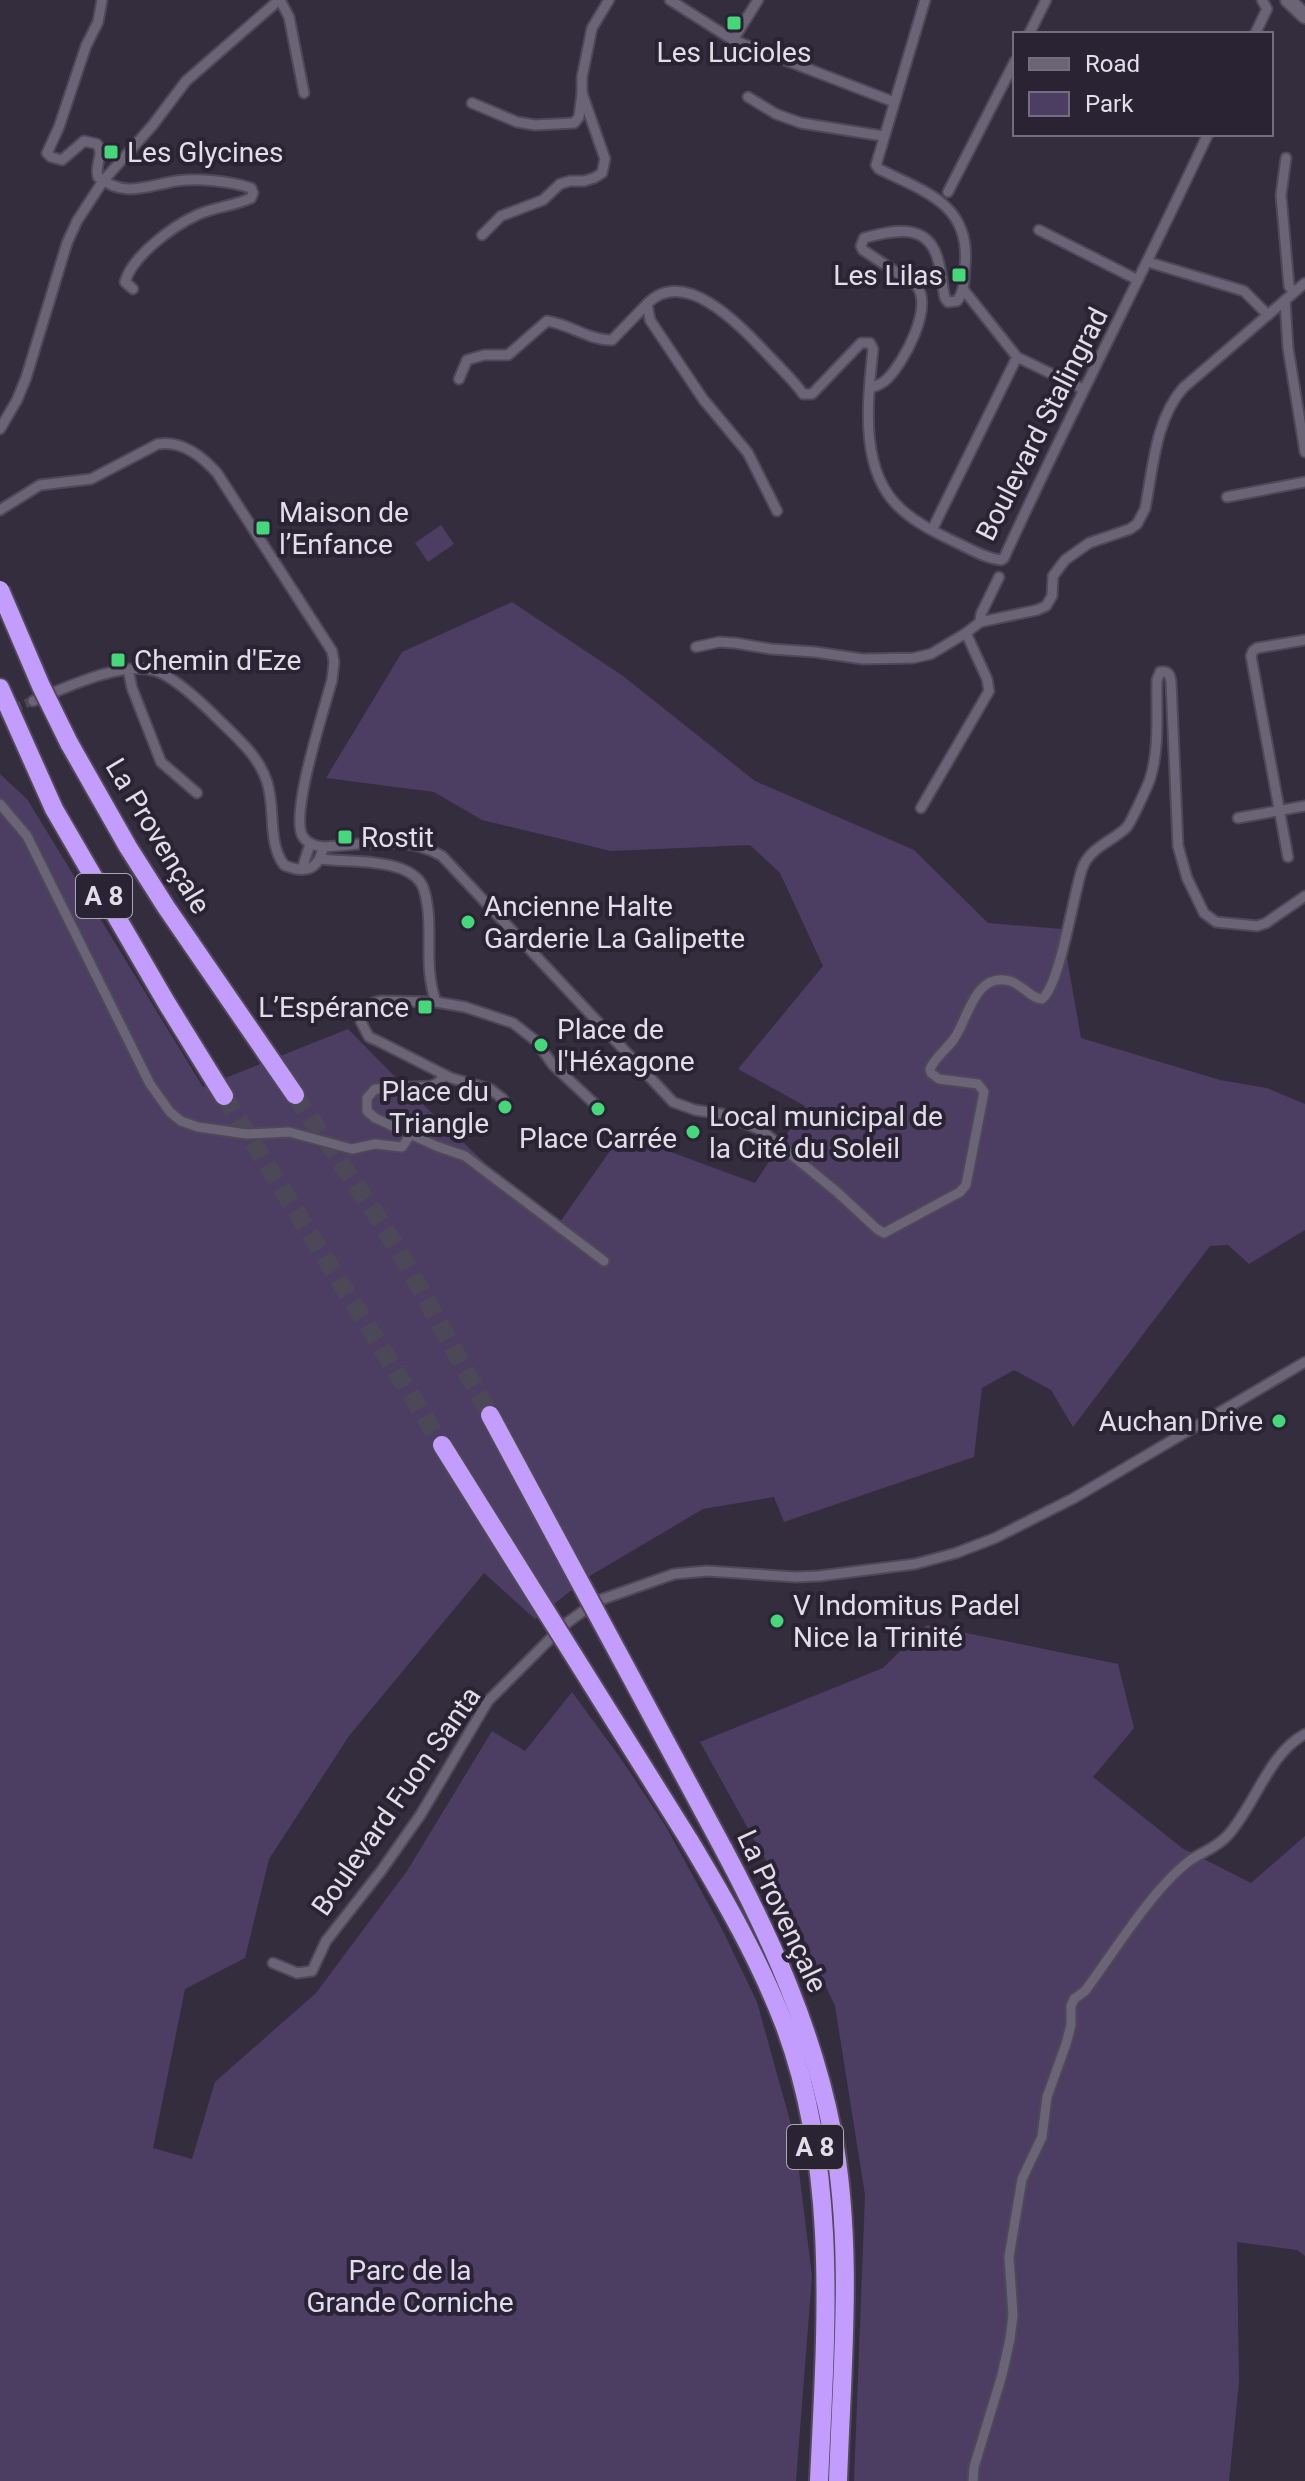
<svg xmlns="http://www.w3.org/2000/svg" width="1305" height="2481" viewBox="0 0 1305 2481" font-family="Roboto,sans-serif">
<rect width="100%" height="100%" fill="#332d3d"/>
<g fill="#4c3e63">
<polygon points="441,525 454,544 428,562 415,543"/>
<polygon points="512,602 623,676 755,781 914,850 988,923 1062,929 1081,1038 1220,1080 1267,1088 1305,1104 1305,1230 1249,1264 1228,1245 1210,1246 1073,1427 1051,1390 1014,1370 982,1388 974,1457 784,1522 774,1497 703,1509 588,1577 535,1619 484,1573 349,1736 269,1859 245,1958 185,1989 153,2148 192,2159 215,2082 316,1993 407,1871 492,1731 525,1751 572,1692 619,1756 665,1825 722,1929 757,2002 795,2139 812,2276 796,2481 0,2481 0,774 27,799 203,1087 348,1029 412,1094 555,1229 622,1134 755,1183 805,1106 738,1069 823,966 780,873 750,845 611,851 482,820 434,792 326,778 402,652"/>
<polygon points="927,1625 1118,1664 1134,1728 1093,1777 1182,1848 1251,1883 1305,1836 1305,2256 1297,2250 1237,2242 1239,2382 1229,2481 854,2481 865,2195 835,2006 775,1877 700,1742 883,1668"/>
</g>
<g fill="none" stroke-linecap="round" stroke-linejoin="round">
<polyline stroke="#4d4857" stroke-width="9" stroke-dasharray="9 4.5" stroke-linecap="butt" points="0,713 33,701"/>
<g stroke="#4d4857" stroke-width="18" stroke-dasharray="18 9" stroke-linecap="butt">
<polyline points="295,1095 375,1213 406,1263 490,1415"/>
<polyline points="224,1096 442,1445"/>
</g>
<defs>
<g id="street">
<path d="M102,0L98,22L86,46L59,127L47,153L51,157L62,160L84,141L97,144C105,155 94,164 98,177C125,198 146,186 176,181C198,178 230,181 251,188L253,193L251,198C234,206 214,207 197,215C173,226 132,256 125,282L133,289"/>
<polyline points="280,0 289,17 304,93"/>
<polyline points="670,0 733,40 894,102"/>
<polyline points="1029,34 1046,0"/>
<polyline points="1255,34 1267,9 1262,0"/>
<polyline points="733,40 758,0"/>
<polyline points="748,97 776,114 801,123 883,136"/>
<polyline points="472,103 517,122 535,125 574,123 579,117 582,93"/>
<polyline points="1286,158 1281,195 1289,286 1294,292"/>
<polyline points="948,192 1015,61"/>
<polyline points="1039,230 1138,280"/>
<polyline points="482,235 501,216 543,200 560,184 570,181 584,181 594,178 602,173 605,159 582,93 582,77 592,28 609,0"/>
<polyline points="1148,262 1244,291 1268,315"/>
<polyline points="963,289 1017,357 1083,389"/>
<polyline points="1285,301 1288,348 1305,452"/>
<path d="M459,379L467,360L484,355H508L547,321C569,324 591,341 612,340L647,304"/>
<path d="M870,388C877,386 882,384 887,379C904,362 933,309 917,286L863,250L861,246L864,238C894,230 928,222 938,260C942,273 942,286 945,298L948,302L957,301C965,291 964,278 965,266C971,204 925,192 879,169L876,165L925,0"/>
<polyline points="0,429 17,400 26,378 67,243 77,221 103,181 152,126 186,81 279,0"/>
<polyline points="1227,497 1305,482"/>
<path d="M0,510L40,485L91,479L158,444C182,440 202,456 217,473L332,651L334,662L332,680C324,710 291,810 302,835C306,843 314,846 323,847C363,845 405,834 442,856L673,1102L695,1110L722,1114L761,1130L837,1192L877,1229L884,1233L960,1192L966,1185L984,1092L978,1084L939,1079L931,1073L930,1069C935,1057 946,1050 954,1039C968,1019 975,971 1010,981C1020,984 1028,994 1037,998L1042,999C1060,985 1073,896 1082,869C1089,848 1111,842 1126,828C1130,825 1148,785 1150,779C1160,747 1156,712 1157,680L1160,672C1169,671 1170,675 1171,682L1178,846L1187,878L1204,913L1216,922L1257,926L1266,923L1305,896"/>
<path d="M777,511L748,453L703,399L650,320L647,304C686,264 744,330 770,357C781,369 794,381 803,394H812L861,343H870L873,349C868,399 858,471 901,509C915,522 932,531 949,539C965,546 983,558 1001,560L1004,558C1069,415 1142,276 1208,134"/>
<polyline points="932,530 1017,357"/>
<polyline points="980,622 981,614 999,577"/>
<path d="M696,647L719,642L735,643L771,649L815,652L863,659L913,658L931,654L966,633L980,622L1037,610L1046,606L1052,596L1053,576L1065,560L1089,543L1130,529L1137,524L1145,509C1153,469 1155,420 1183,388L1305,283"/>
<polyline points="128,669 132,688 161,762 197,793"/>
<path d="M33,701C65,688 123,660 156,671C176,678 204,705 219,720C238,739 259,756 267,782C276,809 267,842 284,865C305,874 319,870 323,847"/>
<polyline points="0,804 27,836 150,1084 170,1112 181,1121 198,1127 247,1134 289,1132 352,1149 375,1144 402,1147 411,1134"/>
<polyline points="921,808 989,691 987,679 966,633"/>
<polyline points="1238,818 1305,806"/>
<polyline points="1288,857 1251,656 1253,651 1257,648 1305,640"/>
<path d="M321,859C347,862 378,860 402,869C412,873 421,879 424,890C435,926 422,963 436,1002"/>
<polyline points="302,869 310,844"/>
<polyline points="445,1075 438,1083 431,1086 375,1089 367,1098 367,1111 375,1118 436,1146 465,1156 604,1261"/>
<path d="M503,1099L490,1089L451,1078L380,1042L369,1037L361,1022C363,1009 368,1003 381,1001L436,1002L465,1007L513,1023L536,1041L553,1065L598,1107"/>
<polyline points="273,1963 297,1973 312,1971 326,1941 381,1871 421,1814 488,1701 564,1625 597,1601 674,1574 707,1571 796,1577 819,1576 915,1564 956,1553 995,1538 1074,1498 1305,1362"/>
<path d="M973,2481L974,2467L1002,2375L1010,2339L1013,2315L1009,2257L1022,2179L1042,2137L1047,2097L1066,2044L1071,2025V2006L1074,1999L1085,1991C1114,1952 1151,1891 1188,1862C1201,1852 1217,1848 1228,1835C1255,1805 1269,1753 1305,1734"/>
</g>
<polyline id="secondary" points="1288,0 1305,16"/>
<g id="highway">
<polyline points="0,688 54,809 166,1002 224,1096"/>
<polyline points="69,743 128,847 166,907 295,1095"/>
<path d="M689,1840C725,1900 759,1959 784,2024C839,2170 826,2329 819,2481"/>
<path d="M723,1848C771,1938 812,2029 832,2130C854,2245 842,2365 838,2481"/>
</g>
</defs>
<use href="#street" stroke="#4f4957" stroke-width="13"/>
<use href="#secondary" stroke="#4f4957" stroke-width="18"/>
<use href="#highway" stroke="#4f4957" stroke-width="22"/>
<use href="#street" stroke="#6a6476" stroke-width="9"/>
<use href="#secondary" stroke="#6a6476" stroke-width="14"/>
<use href="#highway" stroke="#c39dfd" stroke-width="18"/>
<defs>
<g id="highway-bridge">
<polyline points="0,590 41,686 69,743"/>
<polyline points="490,1415 723,1848"/>
<polyline points="442,1445 689,1840"/>
</g>
</defs>
<use href="#highway-bridge" stroke="#4f4957" stroke-width="22" stroke-linecap="butt"/>
<use href="#highway-bridge" stroke="#c39dfd" stroke-width="18"/>
</g>
<g fill="#46d77a" stroke="#292333" stroke-width="3">
<rect x="726" y="15" width="16" height="16" rx="4"/>
<rect x="103" y="144" width="16" height="16" rx="4"/>
<rect x="951" y="267" width="16" height="16" rx="4"/>
<rect x="255" y="520" width="16" height="16" rx="4"/>
<rect x="110" y="652" width="16" height="16" rx="4"/>
<rect x="337" y="829" width="16" height="16" rx="4"/>
<circle cx="468" cy="922" r="8"/>
<rect x="417" y="999" width="16" height="16" rx="4"/>
<circle cx="541" cy="1045" r="8"/>
<circle cx="505" cy="1107" r="8"/>
<circle cx="598" cy="1109" r="8"/>
<circle cx="693" cy="1132" r="8"/>
<circle cx="1279" cy="1421" r="8"/>
<circle cx="777" cy="1621" r="8"/>
</g>
<g text-anchor="middle" dominant-baseline="central" stroke-width="8" stroke-linejoin="round" paint-order="stroke">
<g fill="#292333" stroke="#aaa6b2" stroke-width="2">
<rect x="76" y="874" width="56" height="44" rx="6"/>
<rect x="787" y="2125" width="56" height="44" rx="6"/>
</g>
<g font-size="26" font-weight="bold" fill="#e2dee9">
<text x="104" y="896">A 8</text>
<text x="815" y="2147">A 8</text>
</g>
<g font-size="28" fill="#e2dee9" stroke="#292333" text-anchor="start">
<text x="734" y="52" text-anchor="middle">Les Lucioles</text>
<text x="127" y="152">Les Glycines</text>
<text x="943" y="275" text-anchor="end">Les Lilas</text>
<text x="279" y="512">Maison de<tspan x="279" dy="32">l’Enfance</tspan></text>
<text x="134" y="660">Chemin d'Eze</text>
<text x="361" y="837">Rostit</text>
<text x="484" y="906">Ancienne Halte<tspan x="484" dy="32">Garderie La Galipette</tspan></text>
<text x="409" y="1007" text-anchor="end">L’Espérance</text>
<text x="557" y="1029">Place de<tspan x="557" dy="32">l'Héxagone</tspan></text>
<text x="489" y="1091" text-anchor="end">Place du<tspan x="489" dy="32">Triangle</tspan></text>
<text x="709" y="1116">Local municipal de<tspan x="709" dy="32">la Cité du Soleil</tspan></text>
<text x="598" y="1138" text-anchor="middle">Place Carrée</text>
<text x="1263" y="1421" text-anchor="end">Auchan Drive</text>
<text x="793" y="1605">V Indomitus Padel<tspan x="793" dy="32">Nice la Trinité</tspan></text>
</g>
<g font-size="28" fill="#e2dee9" stroke="#292333">
<text transform="translate(1042 424) rotate(-63)">Boulevard Stalingrad</text>
<text transform="translate(158 836) rotate(59)">La Provençale</text>
<text transform="translate(396 1801) rotate(-55)">Boulevard Fuon Santa</text>
<text transform="translate(782 1911) rotate(65)">La Provençale</text>
</g>
<g font-size="28" fill="#e3daf5" stroke="#292333">
<text x="410" y="2270">Parc de la<tspan x="410" dy="32">Grande Corniche</tspan></text>
</g>
</g>
<rect x="1013" y="32" width="260" height="104" fill="#292333" stroke="#736e7c" stroke-width="2"/>
<rect x="1029" y="58" width="40" height="12" fill="#6a6476" stroke="#736e7c" stroke-width="2"/>
<text x="1085" y="72" font-size="24" fill="#e2dee9">Road</text>
<rect x="1029" y="92" width="40" height="24" fill="#4c3e63" stroke="#736e7c" stroke-width="2"/>
<text x="1085" y="112" font-size="24" fill="#e2dee9">Park</text>
</svg>
